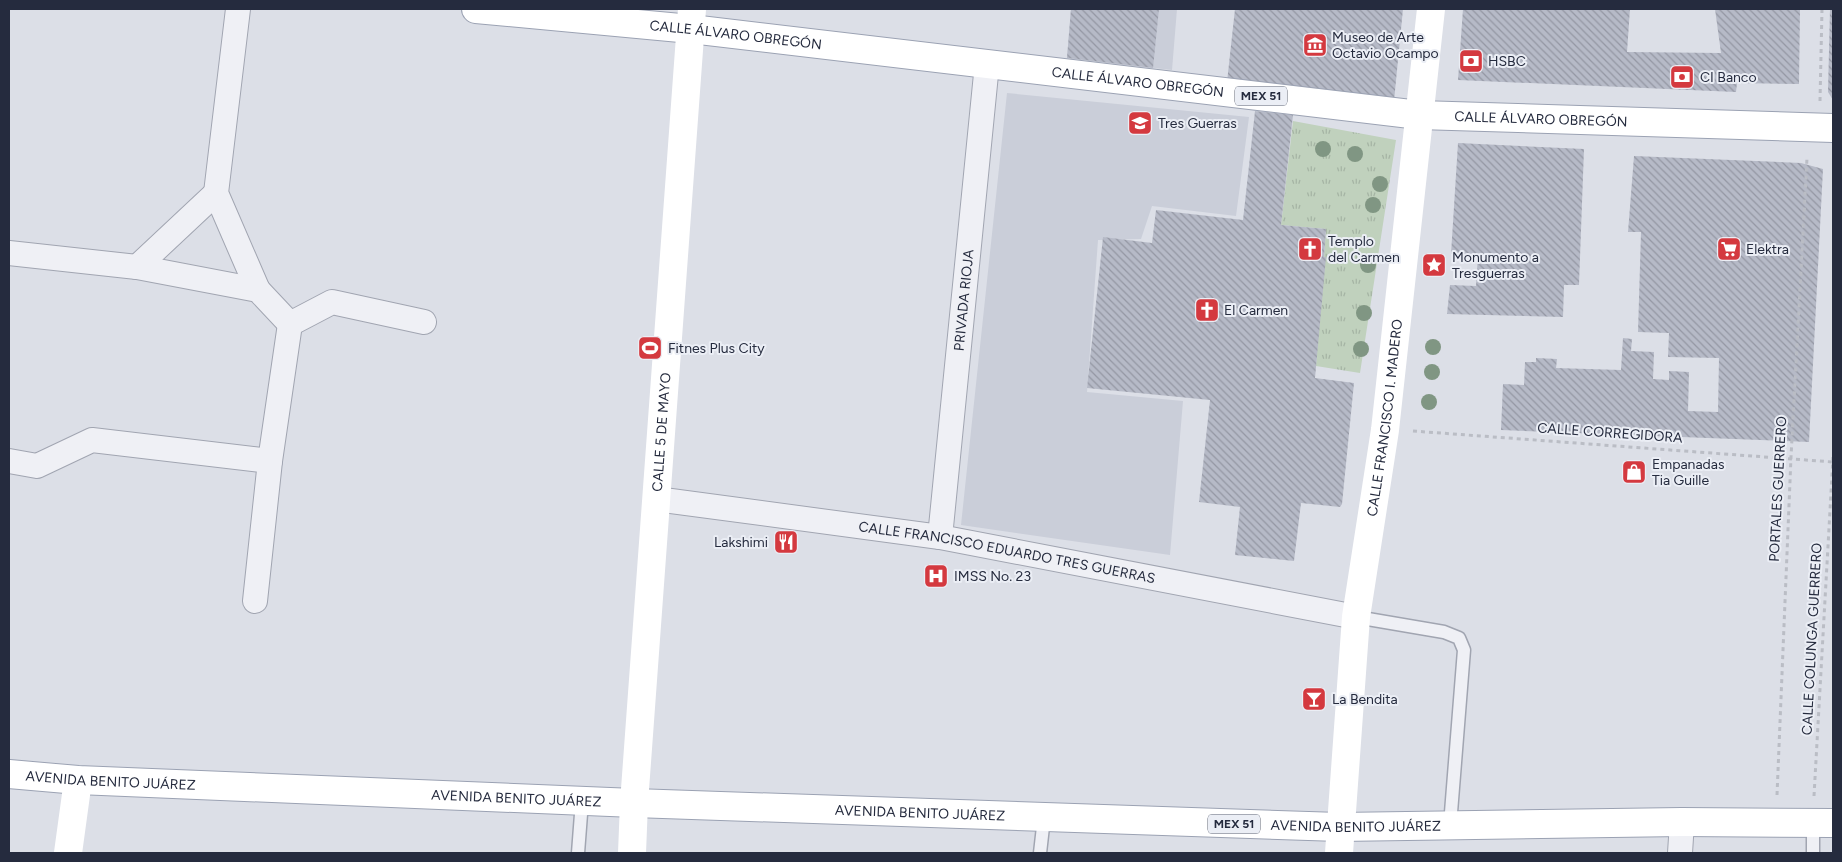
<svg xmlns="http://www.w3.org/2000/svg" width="1842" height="862" viewBox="0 0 1842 862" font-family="Figtree,sans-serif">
<defs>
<pattern id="park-tufts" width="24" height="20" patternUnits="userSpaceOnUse" patternTransform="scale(1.25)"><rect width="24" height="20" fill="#c0d1bd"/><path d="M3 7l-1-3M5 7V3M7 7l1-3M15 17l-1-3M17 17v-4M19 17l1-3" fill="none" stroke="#a5b4a4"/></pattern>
<pattern id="building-back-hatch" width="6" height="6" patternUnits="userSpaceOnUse" patternTransform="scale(1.25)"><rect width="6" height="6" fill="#b6bac7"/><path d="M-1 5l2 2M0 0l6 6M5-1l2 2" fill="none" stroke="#9497a3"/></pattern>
</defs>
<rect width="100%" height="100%" fill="#dcdfe7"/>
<g fill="#caced9">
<polygon points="1071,9 1177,9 1172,70 1067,58"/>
<polygon points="1007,93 1249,117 1236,216 1152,206 1141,239 1098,240 1087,392 1183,401 1170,555 961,525"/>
</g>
<polygon fill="url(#park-tufts)" points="1293,121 1396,140 1360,373 1316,366 1326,229 1281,225"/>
<g fill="url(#building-back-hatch)">
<polygon points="1071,9 1159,9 1153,68 1067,58"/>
<polygon points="1235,9 1403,9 1394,101 1227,82"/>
<polygon points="1463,9 1630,9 1627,52 1721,53 1715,9 1800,9 1799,84 1737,83 1736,92 1458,80"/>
<polygon points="1830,9 1833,9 1833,100 1828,92"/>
<polygon points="1255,111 1293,115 1281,225 1326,229 1324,257 1326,257 1315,378 1354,383 1342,504 1340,507 1301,503 1294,561 1235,555 1240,507 1199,502 1210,400 1087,388 1103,237 1152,243 1156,210 1243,220"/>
<polygon points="1458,143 1584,149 1579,285 1564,285 1563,317 1447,314 1450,285 1476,286 1478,255 1451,254"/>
<polygon points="1634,156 1801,163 1823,169 1809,442 1501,430 1503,384 1524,385 1525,362 1536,362 1536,358 1557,359 1556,368 1621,370 1623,338 1632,339 1631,351 1654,352 1653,379 1669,380 1669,371 1689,372 1688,411 1718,412 1719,358 1668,357 1669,333 1638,332 1641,232 1628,232"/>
</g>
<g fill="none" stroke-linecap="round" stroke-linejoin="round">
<defs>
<g id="lane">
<polyline points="1356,617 1444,632 1459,638 1464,650 1450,825"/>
<polyline points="578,853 582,801"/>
<polyline points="1040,853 1044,818"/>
<polyline points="1813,853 1813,821"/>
</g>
<g id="street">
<polyline points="238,9 216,193 258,290"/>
<polyline points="9,253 137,267 258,290 290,324 332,302 424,322"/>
<polyline points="137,267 216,193"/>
<polyline points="9,461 37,466 92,440 270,461"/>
<path id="s1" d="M656,499L940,537L1356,617"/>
<path id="s2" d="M940,537L987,64"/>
<polyline points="255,601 270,461 290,324"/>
<polyline points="1680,853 1682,822"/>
</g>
<g id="primary">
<path id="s5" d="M476,9L691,29L1419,115L1833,128"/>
<path id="s6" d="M9,774L78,780L634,803L1339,827L1682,822L1833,823"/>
</g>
</defs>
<use href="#lane" stroke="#a1a5b1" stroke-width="15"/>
<use href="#street" stroke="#a1a5b1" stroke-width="26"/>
<use href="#primary" stroke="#9ba2b3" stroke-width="30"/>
<g stroke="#babdc5" stroke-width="3" stroke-dasharray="4 4" stroke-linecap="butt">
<polyline points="1820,101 1822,9"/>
<polyline points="1413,431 1833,462"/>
<polyline points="1777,795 1791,457 1807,158"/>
<polyline points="1814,796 1833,457"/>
</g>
<use href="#lane" stroke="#eff0f5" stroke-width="12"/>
<use href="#street" stroke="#eff0f5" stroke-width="24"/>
<g stroke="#fff" stroke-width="28">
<polyline points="68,853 78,780"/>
<path id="s3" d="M632,853L634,803L692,9"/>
<path id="s4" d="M1339,853L1356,617L1385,430L1431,9"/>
</g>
<use href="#primary" stroke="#fff" stroke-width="28"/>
</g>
<g fill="#809683">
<circle cx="1323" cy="149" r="8"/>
<circle cx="1355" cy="154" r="8"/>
<circle cx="1380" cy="184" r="8"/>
<circle cx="1373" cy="205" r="8"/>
<circle cx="1368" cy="265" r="8"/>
<circle cx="1364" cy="313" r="8"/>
<circle cx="1433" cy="347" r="8"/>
<circle cx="1361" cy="349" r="8"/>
<circle cx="1432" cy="372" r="8"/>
<circle cx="1429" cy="402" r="8"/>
</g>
<defs>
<symbol id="museum-square" viewBox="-11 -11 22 22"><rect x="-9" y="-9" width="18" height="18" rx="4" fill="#d4393f" stroke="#ebeef5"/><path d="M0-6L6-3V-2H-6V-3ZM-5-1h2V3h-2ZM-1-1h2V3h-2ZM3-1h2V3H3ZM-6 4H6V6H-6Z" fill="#fff"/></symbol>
<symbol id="bank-square" viewBox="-11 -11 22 22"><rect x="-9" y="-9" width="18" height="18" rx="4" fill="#d4393f" stroke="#ebeef5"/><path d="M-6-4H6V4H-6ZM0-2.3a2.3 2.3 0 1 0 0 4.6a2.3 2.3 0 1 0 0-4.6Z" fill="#fff"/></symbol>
<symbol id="school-square" viewBox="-11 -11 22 22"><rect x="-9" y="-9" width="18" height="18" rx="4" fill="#d4393f" stroke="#ebeef5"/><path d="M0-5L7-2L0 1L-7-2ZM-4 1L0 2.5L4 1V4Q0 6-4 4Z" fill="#fff"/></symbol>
<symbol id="church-square" viewBox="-11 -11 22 22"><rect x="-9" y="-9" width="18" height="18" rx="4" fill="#d4393f" stroke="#ebeef5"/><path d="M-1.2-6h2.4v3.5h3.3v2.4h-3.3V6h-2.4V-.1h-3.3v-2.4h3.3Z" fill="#fff"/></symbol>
<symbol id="supermarket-square" viewBox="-11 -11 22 22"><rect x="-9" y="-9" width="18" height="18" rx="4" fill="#d4393f" stroke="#ebeef5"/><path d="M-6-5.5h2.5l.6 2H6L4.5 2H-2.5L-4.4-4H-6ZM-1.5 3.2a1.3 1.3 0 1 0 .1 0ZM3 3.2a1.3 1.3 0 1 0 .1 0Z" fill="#fff"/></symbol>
<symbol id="sight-square" viewBox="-11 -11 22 22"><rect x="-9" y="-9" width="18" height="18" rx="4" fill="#d4393f" stroke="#ebeef5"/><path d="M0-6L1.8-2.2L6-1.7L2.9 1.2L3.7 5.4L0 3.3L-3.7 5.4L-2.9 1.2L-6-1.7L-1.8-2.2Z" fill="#fff"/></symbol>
<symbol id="stadium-square" viewBox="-11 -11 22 22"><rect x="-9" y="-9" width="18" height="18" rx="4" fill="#d4393f" stroke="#ebeef5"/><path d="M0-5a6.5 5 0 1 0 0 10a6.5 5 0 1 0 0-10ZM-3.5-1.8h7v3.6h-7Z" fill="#fff"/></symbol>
<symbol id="shop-square" viewBox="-11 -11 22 22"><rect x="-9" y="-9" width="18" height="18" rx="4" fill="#d4393f" stroke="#ebeef5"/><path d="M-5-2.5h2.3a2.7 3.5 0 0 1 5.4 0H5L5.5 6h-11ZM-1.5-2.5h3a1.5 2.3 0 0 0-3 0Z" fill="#fff"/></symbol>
<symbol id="restaurant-square" viewBox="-11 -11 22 22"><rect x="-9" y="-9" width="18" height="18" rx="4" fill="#d4393f" stroke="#ebeef5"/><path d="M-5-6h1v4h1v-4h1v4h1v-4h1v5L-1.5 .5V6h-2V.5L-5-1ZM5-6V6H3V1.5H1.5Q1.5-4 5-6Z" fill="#fff"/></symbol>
<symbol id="hospital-square" viewBox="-11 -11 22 22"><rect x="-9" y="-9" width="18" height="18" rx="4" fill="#d4393f" stroke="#ebeef5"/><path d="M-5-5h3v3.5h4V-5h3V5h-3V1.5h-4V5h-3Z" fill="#fff"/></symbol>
<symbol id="bar-square" viewBox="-11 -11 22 22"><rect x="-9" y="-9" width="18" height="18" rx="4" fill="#d4393f" stroke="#ebeef5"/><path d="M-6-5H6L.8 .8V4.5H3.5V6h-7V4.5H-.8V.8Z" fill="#fff"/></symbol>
</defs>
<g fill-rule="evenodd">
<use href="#museum-square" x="1301" y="31" width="28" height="28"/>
<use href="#bank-square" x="1457" y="47" width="28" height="28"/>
<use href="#bank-square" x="1668" y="63" width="28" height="28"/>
<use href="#school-square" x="1126" y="109" width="28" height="28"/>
<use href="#church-square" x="1296" y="235" width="28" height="28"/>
<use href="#supermarket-square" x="1715" y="235" width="28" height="28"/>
<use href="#sight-square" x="1420" y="251" width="28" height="28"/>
<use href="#church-square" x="1193" y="296" width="28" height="28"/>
<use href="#stadium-square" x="636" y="334" width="28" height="28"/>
<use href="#shop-square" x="1620" y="458" width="28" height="28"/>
<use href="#restaurant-square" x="772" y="528" width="28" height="28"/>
<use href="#hospital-square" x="922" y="562" width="28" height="28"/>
<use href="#bar-square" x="1300" y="685" width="28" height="28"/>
</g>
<g text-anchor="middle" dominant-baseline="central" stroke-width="4" stroke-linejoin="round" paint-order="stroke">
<g fill="#ebeef5" stroke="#606675" stroke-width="1">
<rect x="1235" y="86.5" width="52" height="19" rx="4"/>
<rect x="1208" y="814.5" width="52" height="19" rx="4"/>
</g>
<g font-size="12" font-weight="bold" fill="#252b3e">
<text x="1261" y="96">MEX 51</text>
<text x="1234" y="824">MEX 51</text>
</g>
<g font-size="14" fill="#252b3e" stroke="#ebeef5">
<text stroke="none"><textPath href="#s5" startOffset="261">CALLE ÁLVARO OBREGÓN</textPath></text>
<text stroke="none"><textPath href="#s5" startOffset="666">CALLE ÁLVARO OBREGÓN</textPath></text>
<text stroke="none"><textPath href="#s5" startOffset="1071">CALLE ÁLVARO OBREGÓN</textPath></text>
<text stroke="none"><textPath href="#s2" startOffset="238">PRIVADA RIOJA</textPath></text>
<text stroke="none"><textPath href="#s4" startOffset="438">CALLE FRANCISCO I. MADERO</textPath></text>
<text stroke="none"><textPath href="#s3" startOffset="422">CALLE 5 DE MAYO</textPath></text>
<text transform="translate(1610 433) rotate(4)">CALLE CORREGIDORA</text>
<text transform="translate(1778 489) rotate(-87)">PORTALES GUERRERO</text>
<text stroke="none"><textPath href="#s1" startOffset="355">CALLE FRANCISCO EDUARDO TRES GUERRAS</textPath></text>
<text transform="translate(1812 639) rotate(-87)">CALLE COLUNGA GUERRERO</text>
<text stroke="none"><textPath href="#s6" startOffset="102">AVENIDA BENITO JUÁREZ</textPath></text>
<text stroke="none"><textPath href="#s6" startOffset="508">AVENIDA BENITO JUÁREZ</textPath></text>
<text stroke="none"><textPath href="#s6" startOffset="912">AVENIDA BENITO JUÁREZ</textPath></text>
<text stroke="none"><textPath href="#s6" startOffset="1348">AVENIDA BENITO JUÁREZ</textPath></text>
</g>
<g font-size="14" fill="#252b3e" stroke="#ebeef5" text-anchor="start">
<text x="1332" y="37">Museo de Arte<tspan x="1332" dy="16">Octavio Ocampo</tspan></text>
<text x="1488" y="61">HSBC</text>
<text x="1700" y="77">CI Banco</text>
<text x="1158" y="123">Tres Guerras</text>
<text x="1328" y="241">Templo<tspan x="1328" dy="16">del Carmen</tspan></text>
<text x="1746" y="249">Elektra</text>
<text x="1452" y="257">Monumento a<tspan x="1452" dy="16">Tresguerras</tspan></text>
<text x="1224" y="310">El Carmen</text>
<text x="668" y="348">Fitnes Plus City</text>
<text x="1652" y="464">Empanadas<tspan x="1652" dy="16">Tia Guille</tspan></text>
<text x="768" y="542" text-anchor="end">Lakshimi</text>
<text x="954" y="576">IMSS No. 23</text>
<text x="1332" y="699">La Bendita</text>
</g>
</g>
<rect width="1842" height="862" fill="none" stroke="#252b3e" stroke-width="20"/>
</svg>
